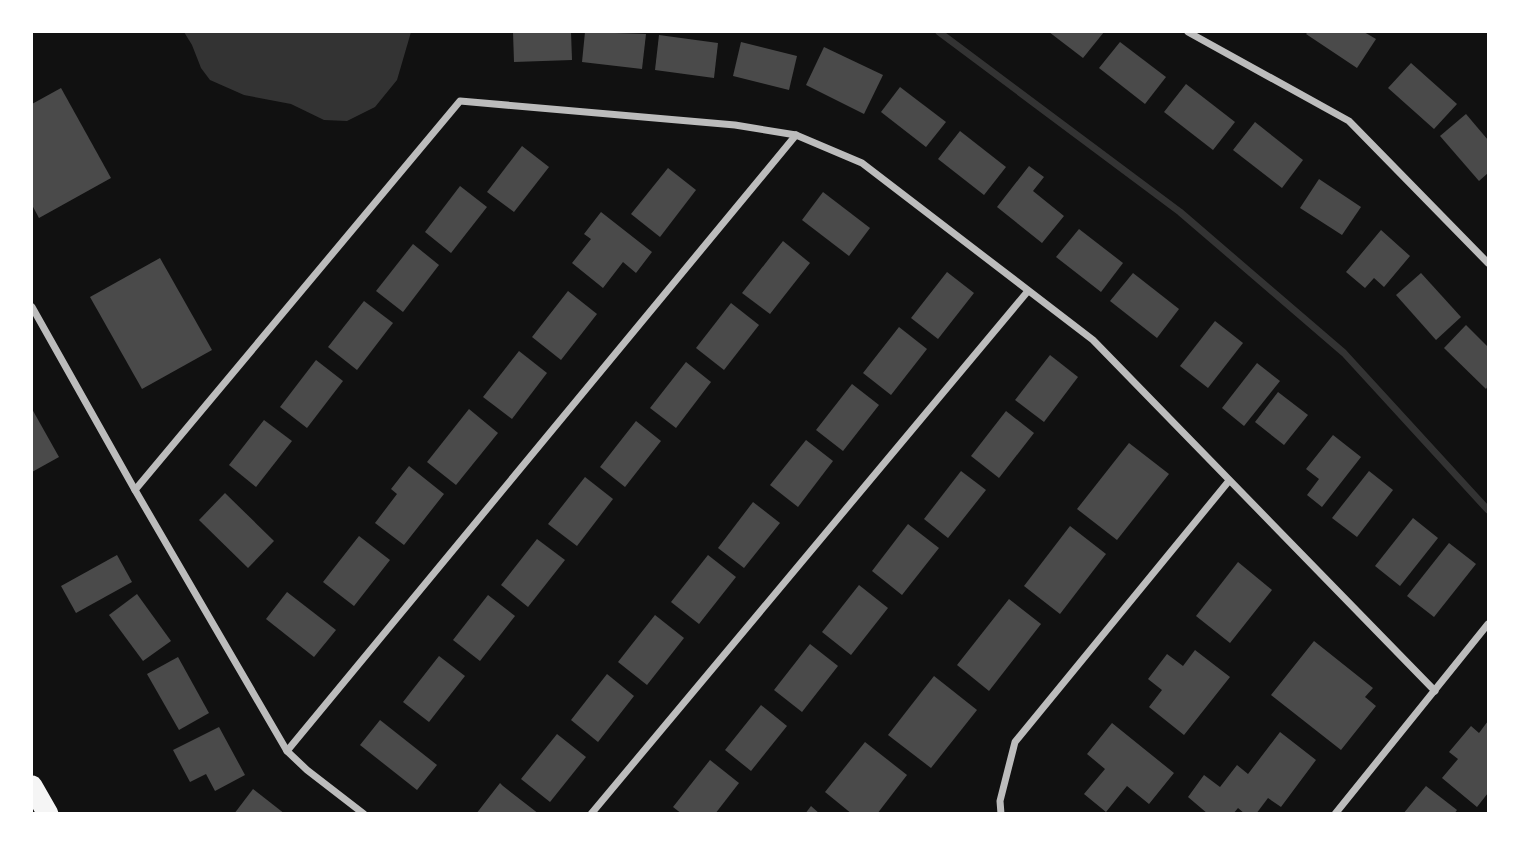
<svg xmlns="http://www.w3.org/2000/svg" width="1520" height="845" viewBox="0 0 1520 845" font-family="Raleway,sans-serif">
<rect width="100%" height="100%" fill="#111"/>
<polygon fill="#333" points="184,32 411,32 397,80 375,107 347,121 324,120 291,104 244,95 210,80 201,68 192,45"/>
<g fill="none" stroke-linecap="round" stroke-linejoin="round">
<polyline stroke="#333" stroke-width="7" points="939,32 1180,212 1344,353 1488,510"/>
</g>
<g fill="#4a4a4a">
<polygon points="513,32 571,32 572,60 514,62"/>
<polygon points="585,32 646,34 642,69 582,62"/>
<polygon points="1049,32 1104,32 1083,58"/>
<polygon points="1308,32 1364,32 1376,39 1357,68 1306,34"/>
<polygon points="659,35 718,43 714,78 655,70"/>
<polygon points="741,42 797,56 789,90 733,76"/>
<polygon points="1120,42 1166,77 1145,104 1099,68"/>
<polygon points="824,47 883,75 864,114 806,85"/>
<polygon points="1411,63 1457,104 1434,129 1388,88"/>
<polygon points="1186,84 1235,122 1213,150 1164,112"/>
<polygon points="900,87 946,122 926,147 881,112"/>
<polygon points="61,88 111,178 39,218 32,205 32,104"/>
<polygon points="1466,114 1488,140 1488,173 1479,181 1440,136"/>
<polygon points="1255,122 1303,160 1282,188 1233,150"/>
<polygon points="960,131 1006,167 984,195 938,159"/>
<polygon points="522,146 549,167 514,212 487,192"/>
<polygon points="1029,166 1044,177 1033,191 1064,216 1042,243 997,207"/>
<polygon points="668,168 696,190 660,237 631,214"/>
<polygon points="1319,179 1361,207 1342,235 1300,208"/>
<polygon points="460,186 487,207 451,253 425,232"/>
<polygon points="823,192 870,228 849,256 802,220"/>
<polygon points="601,212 652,252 636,273 623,262 603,288 572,263 591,239 584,234"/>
<polygon points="1079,229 1123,263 1101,292 1056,257"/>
<polygon points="1381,230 1410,256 1384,287 1374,278 1365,288 1346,272"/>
<polygon points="783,241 810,263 770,314 742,293"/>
<polygon points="413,244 439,265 403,312 376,291"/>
<polygon points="160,258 212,350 142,389 90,297"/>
<polygon points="947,272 974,293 938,339 911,318"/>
<polygon points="1133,273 1179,309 1157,338 1110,301"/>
<polygon points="1421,273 1461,317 1436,340 1396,295"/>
<polygon points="568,291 597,314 561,360 532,337"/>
<polygon points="364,301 393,323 357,370 328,347"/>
<polygon points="731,303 759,325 724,370 696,348"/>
<polygon points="1215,321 1243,343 1208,388 1180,366"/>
<polygon points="1466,325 1488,347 1488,386 1486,389 1444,348"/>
<polygon points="899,327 927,349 891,395 863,373"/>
<polygon points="519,351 547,373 512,419 483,397"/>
<polygon points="1050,355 1078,377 1044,422 1015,400"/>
<polygon points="316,360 343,381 307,428 280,407"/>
<polygon points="686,362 711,382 676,428 650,408"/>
<polygon points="1257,363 1280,381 1244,426 1222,408"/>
<polygon points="852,384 879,405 843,451 816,430"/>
<polygon points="1278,392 1308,415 1284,445 1255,422"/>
<polygon points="32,409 59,457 32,472"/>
<polygon points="469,409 498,433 456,485 427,462"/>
<polygon points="1006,411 1034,433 999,478 971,456"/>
<polygon points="264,420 292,441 256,487 229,465"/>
<polygon points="636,421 661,441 625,487 600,467"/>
<polygon points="1333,435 1361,457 1322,507 1307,495 1319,479 1306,469"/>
<polygon points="806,440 833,461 798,507 770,485"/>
<polygon points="1129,443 1169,474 1117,540 1077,509"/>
<polygon points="409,466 444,494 404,545 375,523 397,494 391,489"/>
<polygon points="961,471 986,490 948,538 924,519"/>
<polygon points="1369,471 1393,490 1357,537 1332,518"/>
<polygon points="585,477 613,499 577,546 548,524"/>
<polygon points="225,493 274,541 248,568 199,520"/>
<polygon points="753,502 780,523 744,568 718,548"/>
<polygon points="1413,518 1438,538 1400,586 1375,566"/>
<polygon points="908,524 939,548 902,595 872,571"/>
<polygon points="1070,526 1106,554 1060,614 1024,586"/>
<polygon points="359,536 390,560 354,606 323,582"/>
<polygon points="537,539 565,560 528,607 501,585"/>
<polygon points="1449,543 1476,564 1434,617 1407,596"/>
<polygon points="117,555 132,582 76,613 61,586"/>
<polygon points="708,555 736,577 699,624 671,602"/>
<polygon points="1238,562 1272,590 1230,643 1196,616"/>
<polygon points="859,585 888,608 851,655 822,632"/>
<polygon points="287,592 336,630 314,657 266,619"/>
<polygon points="137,594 171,641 143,661 109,615"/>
<polygon points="488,595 515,616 480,661 453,640"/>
<polygon points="1009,599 1041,624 989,691 957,665"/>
<polygon points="655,615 684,638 647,685 618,662"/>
<polygon points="1314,641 1373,688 1365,697 1376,706 1341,750 1271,695"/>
<polygon points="810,644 838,666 802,712 774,690"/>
<polygon points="1195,650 1230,677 1184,735 1149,707 1162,690 1148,679 1167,654 1183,666"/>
<polygon points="439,656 465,676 429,722 403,702"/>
<polygon points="178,657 209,713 179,730 147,674"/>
<polygon points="607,674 634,696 598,742 571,720"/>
<polygon points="934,676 977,710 931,768 888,735"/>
<polygon points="761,705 787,726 751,771 725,750"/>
<polygon points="380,720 437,765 417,790 360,745"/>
<polygon points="1488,721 1488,793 1477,807 1442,778 1458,759 1449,752 1471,726 1479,733"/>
<polygon points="1112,723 1174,773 1149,804 1127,786 1106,812 1084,794 1105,769 1087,754"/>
<polygon points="219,727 245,775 215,791 206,774 190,782 173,750"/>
<polygon points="1280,732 1316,760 1281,807 1268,798 1256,814 1245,814 1238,808 1233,814 1208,814 1188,797 1204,775 1220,787 1237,765 1248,774"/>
<polygon points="557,734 586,757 550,802 521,779"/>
<polygon points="865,742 907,775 877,814 852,814 825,792"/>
<polygon points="710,760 739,783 715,814 682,814 673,807"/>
<polygon points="500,783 503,786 539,814 476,814"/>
<polygon points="1426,786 1457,810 1454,814 1403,814"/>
<polygon points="253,789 285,814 234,814"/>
<polygon points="811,806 820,814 805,814"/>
</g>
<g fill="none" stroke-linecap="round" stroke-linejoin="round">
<g stroke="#bcbcbc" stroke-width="7">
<polyline points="1188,32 1349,121 1488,263"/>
<polyline points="32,307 135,490 287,751 307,770 364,814"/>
<polyline points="135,490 460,101 735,125 796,135 862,163 1093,340 1435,691"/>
<polyline points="287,751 796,135"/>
<polyline points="591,814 1028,291"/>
<polyline points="1001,814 1000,801 1015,742 1228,482"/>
<polyline points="1335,814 1488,624"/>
</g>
<polyline stroke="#f5f5f5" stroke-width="21" points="32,786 48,814"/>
</g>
<rect width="1520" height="845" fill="none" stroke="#ffffff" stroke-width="66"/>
</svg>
